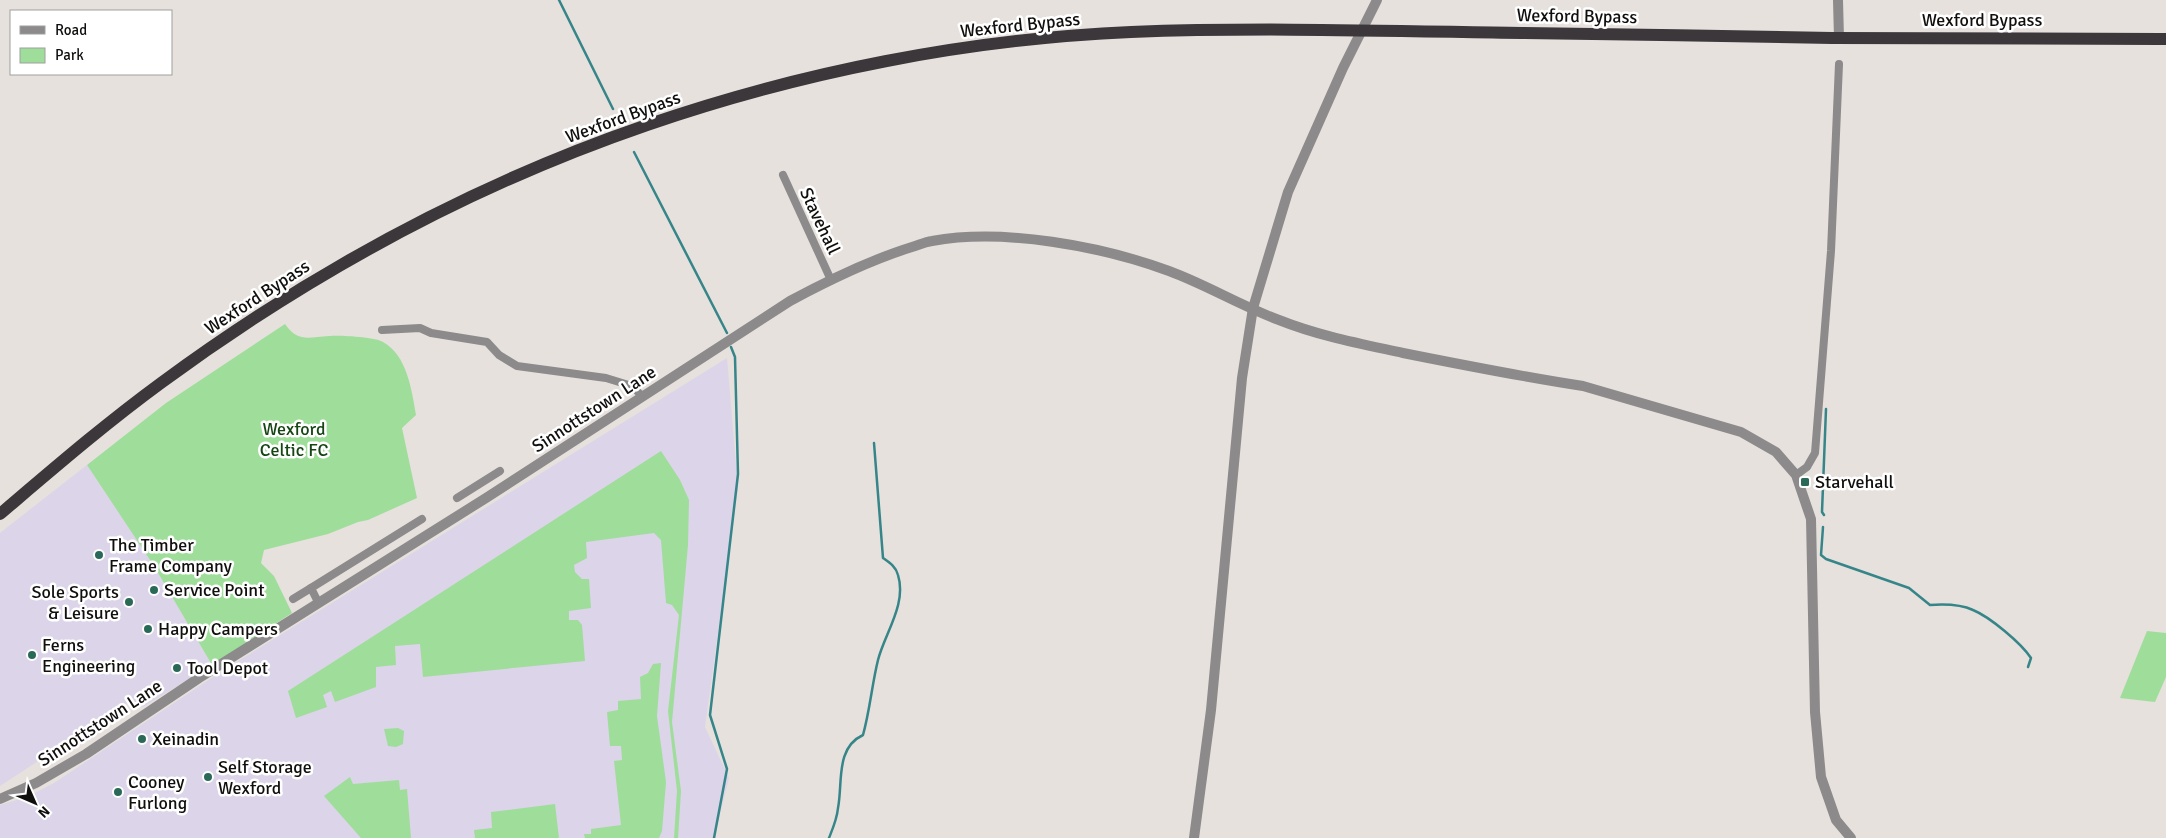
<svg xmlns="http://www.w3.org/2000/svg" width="2166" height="838" viewBox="0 0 2166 838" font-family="Signika,sans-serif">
<rect width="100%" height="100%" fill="#e6e1dd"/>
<g fill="#dcd4e9">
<polygon points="727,358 738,488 705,727 729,778 714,838 0,838 0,805 27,797 54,783 219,673"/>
<polygon points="87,465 154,566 212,665 143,707 130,701 0,786 0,533"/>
</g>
<g fill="#9fdd9b">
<path d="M285,324C298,343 309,337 329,336C340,335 375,337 383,342C407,355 412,391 416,415L402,428L417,498L368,520L358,522L328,534L264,550L261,563L274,576L292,613L212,665L154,566L87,465L166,403Z"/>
<polygon points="661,451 680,480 689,500 688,545 672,722 681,791 678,838 674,838 677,791 668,711 679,615 672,605 666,603 661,540 654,533 586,542 587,558 574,565 575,572 582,579 589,579 591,608 569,611 569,620 578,620 582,625 585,661 423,677 420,644 395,646 396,665 376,667 376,687 335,702 331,691 323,695 327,707 296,718 288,691"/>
<polygon points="2147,631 2166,633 2166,677 2155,702 2120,698"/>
<polygon points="661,663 657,716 666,782 662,831 659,838 585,838 584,834 591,834 591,829 621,825 614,761 622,760 621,746 610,746 607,712 618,710 618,701 641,699 640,677 648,673 653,664"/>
<polygon points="398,728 404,731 403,744 396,747 388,746 384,729"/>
<polygon points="350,777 353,784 399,780 400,790 407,789 411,838 361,838 324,796"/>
<polygon points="555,804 559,838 475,838 474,830 492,828 491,812"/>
</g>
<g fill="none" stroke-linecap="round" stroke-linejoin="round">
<g stroke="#368589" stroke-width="2.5">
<polyline points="559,0 613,109"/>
<polyline points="634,152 727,333"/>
<polyline points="1824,515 1822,512 1826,409"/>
<path d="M1823,527L1821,555L1826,559L1909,588L1930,605C1944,604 1960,604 1973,610C1990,617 2021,643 2031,658L2028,667"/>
<polyline points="714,838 727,769 710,715 738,474 735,357 731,347"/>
<path d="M829,838C833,828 837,819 838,808C843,783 835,748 863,735C870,710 872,684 878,660C885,633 907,604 898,575C896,567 890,563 883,558L874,443"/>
</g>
<g stroke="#8c8a8b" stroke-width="8">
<polyline points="783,175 831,280"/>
<polyline points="382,330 420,328 431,333 487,342 499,355 517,366 606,378 632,386 642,396"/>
<polyline points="1796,475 1807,467 1815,453 1831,251 1839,64"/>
<polyline points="457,498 500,471"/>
<polyline points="293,599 311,588"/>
<polyline points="318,602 311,588 422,519"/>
</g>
<g stroke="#8c8a8b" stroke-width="10">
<polyline points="1838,0 1839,38"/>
<path d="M0,799L36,783L86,754L199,678L486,498L790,301C829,280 870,260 912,247C919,245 925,242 932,241C1004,228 1101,246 1169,271C1207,285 1241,306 1279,320C1319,336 1362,344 1403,353C1463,365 1523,377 1583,386L1741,432L1776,452L1796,475L1811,519L1815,712L1821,777L1836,820L1851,838"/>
<polyline points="1194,838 1211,710 1242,378 1253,308 1288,192 1343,68 1377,0"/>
</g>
<path stroke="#3c373a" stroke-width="12" d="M0,514C53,469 105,424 161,383C309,274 472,185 647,125C801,72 967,39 1131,32C1261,27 1392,31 1522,33C1625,34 1729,36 1832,38C1944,39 2055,38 2166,39"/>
</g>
<g fill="#2a6957" stroke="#fff" stroke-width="2">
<rect x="1800" y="477" width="10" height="10" rx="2.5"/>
<circle cx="99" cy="555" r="5"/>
<circle cx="154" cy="590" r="5"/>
<circle cx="129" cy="602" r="5"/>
<circle cx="148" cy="629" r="5"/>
<circle cx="32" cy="655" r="5"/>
<circle cx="177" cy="668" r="5"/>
<circle cx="142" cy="739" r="5"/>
<circle cx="208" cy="777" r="5"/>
<circle cx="118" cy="792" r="5"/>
</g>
<g text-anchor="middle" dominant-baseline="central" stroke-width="5" stroke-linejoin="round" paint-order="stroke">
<g font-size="18" fill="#100f0d" stroke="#fff">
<text transform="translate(1577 16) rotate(1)">Wexford Bypass</text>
<text x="1982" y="20">Wexford Bypass</text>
<text transform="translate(1020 25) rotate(-6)">Wexford Bypass</text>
<text transform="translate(623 117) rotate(-20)">Wexford Bypass</text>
<text transform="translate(820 221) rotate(65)">Stavehall</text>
<text transform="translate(257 297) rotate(-33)">Wexford Bypass</text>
<text transform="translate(594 409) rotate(-33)">Sinnottstown Lane</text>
<text transform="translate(100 723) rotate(-33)">Sinnottstown Lane</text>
</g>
<g font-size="18" fill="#144513" stroke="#fff">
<text x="294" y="429">Wexford<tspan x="294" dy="21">Celtic FC</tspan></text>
</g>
<g font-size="18" fill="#100f0d" stroke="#fff" text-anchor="start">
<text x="1815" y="482">Starvehall</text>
<text x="109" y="545">The Timber<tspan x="109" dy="21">Frame Company</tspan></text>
<text x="164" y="590">Service Point</text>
<text x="119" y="592" text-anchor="end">Sole Sports<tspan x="119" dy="21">&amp; Leisure</tspan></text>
<text x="158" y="629">Happy Campers</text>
<text x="42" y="645">Ferns<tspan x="42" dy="21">Engineering</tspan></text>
<text x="187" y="668">Tool Depot</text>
<text x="152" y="739">Xeinadin</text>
<text x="218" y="767">Self Storage<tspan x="218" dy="21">Wexford</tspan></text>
<text x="128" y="782">Cooney<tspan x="128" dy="21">Furlong</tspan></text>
</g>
</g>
<rect x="10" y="10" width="162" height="65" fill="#ffffff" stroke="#9f9f9e"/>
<rect x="20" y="26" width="25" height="8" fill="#8c8a8b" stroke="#9f9f9e"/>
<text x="55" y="35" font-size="15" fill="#100f0d">Road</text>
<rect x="20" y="48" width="25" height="15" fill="#9fdd9b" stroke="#9f9f9e"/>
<text x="55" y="60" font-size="15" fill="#100f0d">Park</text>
<g transform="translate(35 803) rotate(135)" stroke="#ffffff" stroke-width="4" paint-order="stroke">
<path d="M0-4L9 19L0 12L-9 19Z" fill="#100f0d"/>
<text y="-8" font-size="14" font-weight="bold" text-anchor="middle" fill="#100f0d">N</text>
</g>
</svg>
